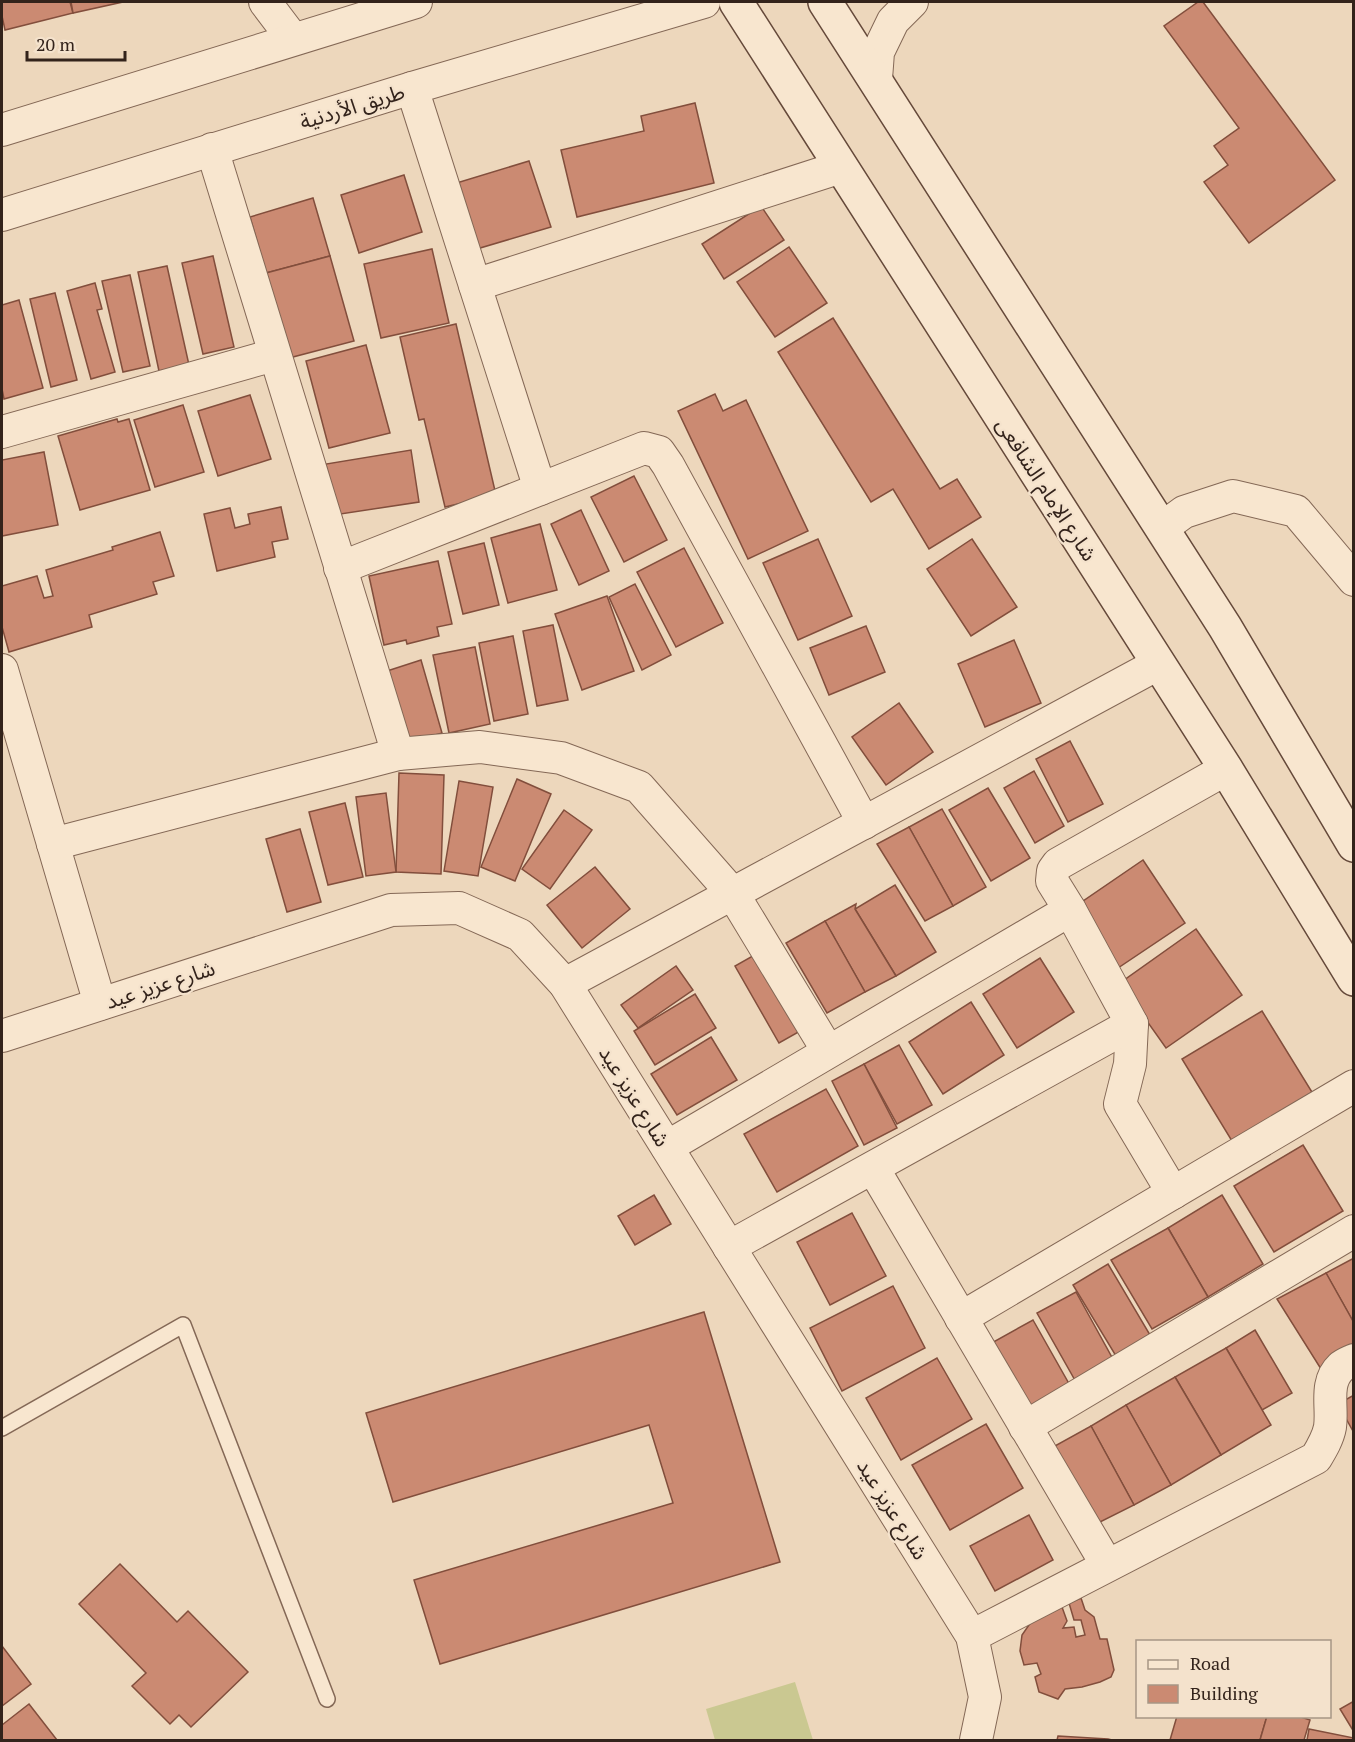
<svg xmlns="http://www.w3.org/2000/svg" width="1355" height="1742" viewBox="0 0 1355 1742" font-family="'PT Serif','Noto Sans Arabic',serif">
<rect width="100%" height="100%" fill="#edd7bc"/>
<polygon fill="#cac891" points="795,1682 813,1740 715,1740 706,1709"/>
<g fill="#cb8a72" stroke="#824e3c" stroke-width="1.5">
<polygon points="2,2 70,2 73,13 5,30 2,16"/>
<polygon points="71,2 123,2 73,13"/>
<polygon points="1198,2 1203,2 1335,180 1249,243 1204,182 1228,165 1214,146 1239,128 1164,26"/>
<polygon points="695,103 714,183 577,217 561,150 644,131 641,116"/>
<polygon points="529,161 551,227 470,251 450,185"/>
<polygon points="404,175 422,232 359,253 341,195"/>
<polygon points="313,198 330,256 266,273 250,217"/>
<polygon points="761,206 784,240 724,279 702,244"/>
<polygon points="789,247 827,303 775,337 737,282"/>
<polygon points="432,249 449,323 381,338 364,264"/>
<polygon points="213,256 234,347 203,354 182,263"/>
<polygon points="330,256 354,341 289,358 266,273"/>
<polygon points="167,266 189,365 159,371 138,272"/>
<polygon points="130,275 150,366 123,372 102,281"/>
<polygon points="95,283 102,309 97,310 115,372 91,379 67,291"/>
<polygon points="55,293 77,380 51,387 30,299"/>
<polygon points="19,300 43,388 4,399 2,389 2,305"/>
<polygon points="833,318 940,489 957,479 981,517 929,549 893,489 871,502 778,352"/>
<polygon points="456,324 496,495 445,507 424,419 419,420 400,337"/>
<polygon points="366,345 390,433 329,448 306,361"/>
<polygon points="715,394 723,411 746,400 808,531 748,559 678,411"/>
<polygon points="250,395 271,459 218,476 198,411"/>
<polygon points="183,405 204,472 155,487 134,420"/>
<polygon points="117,419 118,422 129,419 150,490 80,510 58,436"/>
<polygon points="411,450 419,502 334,515 326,464"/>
<polygon points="44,452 58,525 2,536 2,460"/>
<polygon points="634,476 667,540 624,562 591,497"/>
<polygon points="281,507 288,539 272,542 275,557 217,571 204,514 230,508 235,528 250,524 248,514"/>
<polygon points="581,510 609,571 579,585 551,524"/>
<polygon points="540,524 557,590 508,603 491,538"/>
<polygon points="160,532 174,576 153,582 157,594 89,615 92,627 9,652 2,627 2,586 37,576 44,598 53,596 46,570 113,550 112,547"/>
<polygon points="818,539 852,616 798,640 763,563"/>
<polygon points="972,539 1017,607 971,636 927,569"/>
<polygon points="484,543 499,605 463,614 448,552"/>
<polygon points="684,548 723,623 676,647 637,572"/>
<polygon points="438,561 452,624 437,627 439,636 407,644 406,640 384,645 369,576"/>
<polygon points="635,584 671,655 642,670 609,597"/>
<polygon points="607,596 634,671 582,690 555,614"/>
<polygon points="553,625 568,700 537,706 523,631"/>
<polygon points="866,626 885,672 829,695 810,648"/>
<polygon points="513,636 528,714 494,721 479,643"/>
<polygon points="1014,640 1041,703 985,727 958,664"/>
<polygon points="475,647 490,724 449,733 433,655"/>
<polygon points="421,660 442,733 408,743 387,671"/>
<polygon points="899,703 933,752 886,785 852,737"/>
<polygon points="1070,741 1103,804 1068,822 1036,759"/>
<polygon points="1034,771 1064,826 1035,843 1004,788"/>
<polygon points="399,773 444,775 441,874 396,872"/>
<polygon points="517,779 551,794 515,881 481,867"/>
<polygon points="459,781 493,787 478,876 444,871"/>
<polygon points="988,788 1030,858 991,881 949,810"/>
<polygon points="386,793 396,872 366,876 356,797"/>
<polygon points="345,803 363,877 328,885 309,812"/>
<polygon points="942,809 986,887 953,906 909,827"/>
<polygon points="564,810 592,830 550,889 522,869"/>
<polygon points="909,827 953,906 925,921 877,844"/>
<polygon points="300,829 321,902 287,912 266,839"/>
<polygon points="1143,860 1185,923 1112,972 1070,910"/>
<polygon points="595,867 630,909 582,948 547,905"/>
<polygon points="895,885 936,952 896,976 855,909"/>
<polygon points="856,904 855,909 896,976 865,992 825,921"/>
<polygon points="825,921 865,992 827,1013 786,943"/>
<polygon points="1196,929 1242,995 1166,1048 1120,983"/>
<polygon points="774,944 818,1021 779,1043 735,966"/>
<polygon points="1040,958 1074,1012 1017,1048 983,994"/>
<polygon points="676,966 693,990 638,1028 621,1005"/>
<polygon points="695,994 716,1028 655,1065 634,1031"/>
<polygon points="971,1002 1004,1055 943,1094 909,1042"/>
<polygon points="1262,1011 1315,1097 1235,1146 1182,1059"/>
<polygon points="711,1037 737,1080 677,1115 651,1074"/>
<polygon points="899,1045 932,1105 897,1124 864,1064"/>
<polygon points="864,1064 897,1128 864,1145 832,1081"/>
<polygon points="826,1089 858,1146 777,1192 744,1134"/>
<polygon points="1303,1145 1343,1211 1274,1252 1234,1186"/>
<polygon points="654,1195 671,1224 635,1245 618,1216"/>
<polygon points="1222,1195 1263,1264 1208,1297 1168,1228"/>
<polygon points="852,1213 886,1276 830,1305 797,1242"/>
<polygon points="1168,1228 1208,1297 1152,1329 1111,1260"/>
<polygon points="1354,1258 1354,1323 1326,1273"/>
<polygon points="1108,1264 1153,1340 1119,1361 1073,1285"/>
<polygon points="1326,1273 1354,1323 1354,1351 1321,1369 1277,1299"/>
<polygon points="893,1286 925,1348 842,1391 810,1328"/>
<polygon points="1076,1292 1114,1361 1076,1382 1037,1313"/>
<polygon points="704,1312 780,1562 440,1664 414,1580 673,1503 649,1425 393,1502 366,1413"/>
<polygon points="1033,1320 1072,1389 1027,1414 988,1345"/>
<polygon points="1255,1330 1292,1393 1262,1410 1226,1348"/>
<polygon points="1226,1348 1271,1425 1221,1455 1175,1377"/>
<polygon points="937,1358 972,1419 901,1460 866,1398"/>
<polygon points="1175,1377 1221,1455 1171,1485 1126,1405"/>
<polygon points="1354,1395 1354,1433 1338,1404"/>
<polygon points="1126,1405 1171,1485 1134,1505 1091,1426"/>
<polygon points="986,1424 1023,1488 950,1530 912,1465"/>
<polygon points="1091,1426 1134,1505 1094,1525 1053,1447"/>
<polygon points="1029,1515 1053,1560 995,1591 970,1546"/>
<polygon points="120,1564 177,1622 188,1611 248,1672 191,1727 179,1715 170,1724 132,1686 146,1673 79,1604"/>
<polygon points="1081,1598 1085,1610 1094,1617 1100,1639 1107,1639 1114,1670 1111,1677 1100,1682 1082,1687 1065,1689 1058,1699 1039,1692 1035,1677 1041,1674 1037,1663 1024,1665 1020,1651 1022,1635 1031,1622 1062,1607 1067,1621 1063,1628 1074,1627 1076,1637 1085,1635 1081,1620 1074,1620 1069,1603"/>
<polygon points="2,1646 31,1684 2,1706"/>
<polygon points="1354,1701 1354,1732 1340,1709"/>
<polygon points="29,1704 57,1740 2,1740 2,1725"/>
<polygon points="1177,1716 1267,1716 1260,1740 1170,1740"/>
<polygon points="1267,1716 1298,1716 1310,1720 1304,1740 1260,1740"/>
<polygon points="1309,1729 1354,1738 1354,1740 1307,1740"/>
<polygon points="1058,1736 1108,1739 1112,1740 1057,1740"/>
</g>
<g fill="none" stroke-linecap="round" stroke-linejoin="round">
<defs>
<polyline id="lane" points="2,1428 183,1325 327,1699"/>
<g id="street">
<polyline points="265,2 293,39"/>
<polyline points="876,79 878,52 893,21 912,2"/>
<polyline points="412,88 540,489"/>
<polyline points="2,130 416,2"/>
<polyline points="212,149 398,754"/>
<polyline points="2,215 412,88 704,2"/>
<polyline points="475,285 841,167"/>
<polyline points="2,432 274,355"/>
<polyline points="1162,528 1184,512 1233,496 1296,511 1354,580"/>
<polyline points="340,568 644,448 659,452 668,465 864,823"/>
<polyline points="2,670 100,1004"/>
<polyline points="53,844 398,754 480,747 561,758 639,787 733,894 828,1051"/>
<polyline points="565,984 1158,664"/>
<polyline points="2,1036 391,910 459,908 520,935 565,984 972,1636 985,1697 976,1740"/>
<polyline points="667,1147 1070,910"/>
<polyline points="873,1168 1107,1565"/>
<polyline points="1173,1193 1120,1104 1130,1064 1132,1024 1070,910 1052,881 1053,871 1058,864 1226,769"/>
<polyline points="729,1247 1132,1024"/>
<polyline points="961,1318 1354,1086"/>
<polyline points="1025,1427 1354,1231"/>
<path d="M972,1636L1316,1458C1322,1448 1328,1438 1330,1427C1333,1407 1324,1383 1341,1367C1344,1364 1350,1362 1354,1360"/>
</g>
<g id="secondary">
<polyline points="736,2 1226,769 1354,979"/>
<polyline points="825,2 1225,627 1354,845"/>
</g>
</defs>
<use href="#lane" stroke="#846856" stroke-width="18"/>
<use href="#street" stroke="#846856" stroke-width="34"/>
<use href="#secondary" stroke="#65493a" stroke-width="36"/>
<use href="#lane" stroke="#f8e6cf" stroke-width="15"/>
<use href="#street" stroke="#f8e6cf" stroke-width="32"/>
<use href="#secondary" stroke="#f8e6cf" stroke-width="33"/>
</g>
<g text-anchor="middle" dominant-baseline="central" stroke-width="4.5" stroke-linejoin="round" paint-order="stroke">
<g font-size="21" fill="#33231b" stroke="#f4e2cc">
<text transform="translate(352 106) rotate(-17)">طريق الأردنية</text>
<text transform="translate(1047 489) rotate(57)">شارع الإمام الشافعى</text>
<text transform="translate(160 984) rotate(-18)">شارع عزيز عيد</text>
<text transform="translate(635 1096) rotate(58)">شارع عزيز عيد</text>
<text transform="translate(893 1509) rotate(58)">شارع عزيز عيد</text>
</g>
</g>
<rect width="1355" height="1742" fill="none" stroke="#33231b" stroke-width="6"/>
<rect x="1136" y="1640" width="195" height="78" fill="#f4e2cc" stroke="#a79685" stroke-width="1.5"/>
<rect x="1148" y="1660" width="30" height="9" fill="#f8e6cf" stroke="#a79685" stroke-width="1.5"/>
<text x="1190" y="1670" font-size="18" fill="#33231b">Road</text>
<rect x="1148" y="1685" width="30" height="18" fill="#cb8a72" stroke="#a79685" stroke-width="1.5"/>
<text x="1190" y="1700" font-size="18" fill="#33231b">Building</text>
<path d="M27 51v9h98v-9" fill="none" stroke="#33231b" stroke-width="3"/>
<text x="36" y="51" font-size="18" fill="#33231b" stroke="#f4e2cc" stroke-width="4.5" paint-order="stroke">20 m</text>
</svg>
